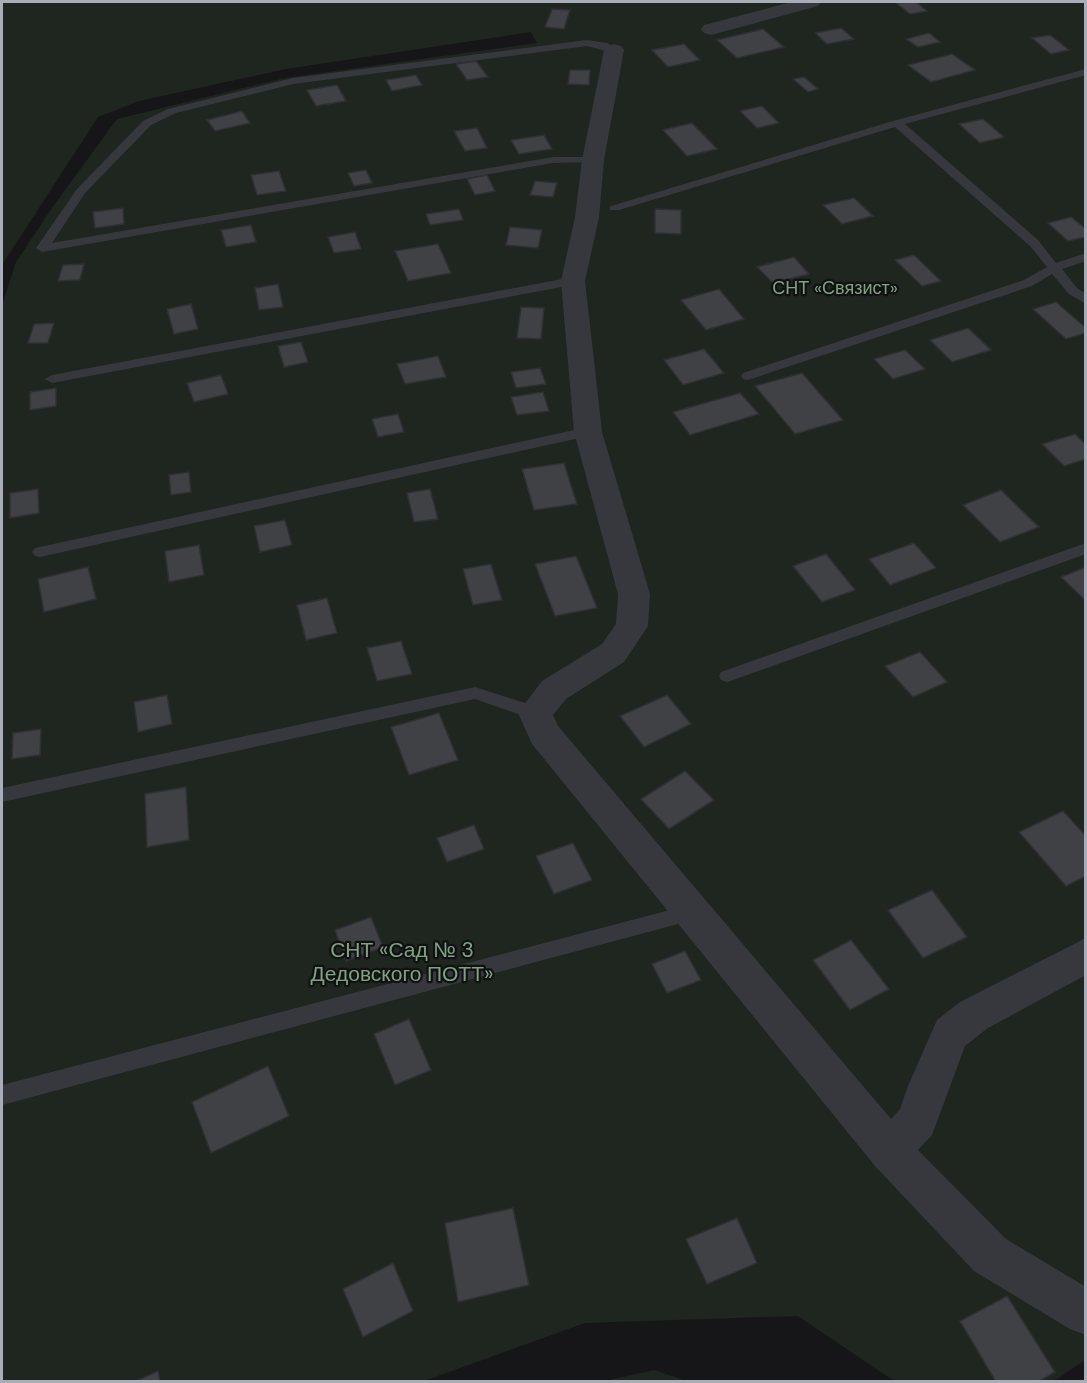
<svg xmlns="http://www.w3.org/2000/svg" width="1087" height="1383" viewBox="0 0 1087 1383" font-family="'DM Sans',sans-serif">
<rect width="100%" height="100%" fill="#161618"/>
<g fill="#1e261f">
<polygon points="2,2 1085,2 1085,1360 1054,1381 894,1381 798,1316 585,1323 424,1381 2,1381 2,305 16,262 54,205 117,119 285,78 537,43 531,32 286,69 139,101 98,117 2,265"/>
<polygon points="654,1370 687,1381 605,1381"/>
</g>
<g fill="#404145" stroke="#303034" stroke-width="1.5">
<polygon points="895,2 916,2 927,11 910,14"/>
<polygon points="552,9 570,10 564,29 545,27"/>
<polygon points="841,28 854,39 827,44 815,33"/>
<polygon points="763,29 784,47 737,58 717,40"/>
<polygon points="929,33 940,42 918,47 906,39"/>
<polygon points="1050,35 1069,50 1051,54 1032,38"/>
<polygon points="684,44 700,60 668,67 652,50"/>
<polygon points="952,54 975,70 931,82 908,65"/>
<polygon points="476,61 488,77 467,80 456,64"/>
<polygon points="570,70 590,70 589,85 568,84"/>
<polygon points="416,75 422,85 392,91 386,80"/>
<polygon points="804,77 818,89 808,92 793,79"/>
<polygon points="337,85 346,101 316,106 307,90"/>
<polygon points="762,106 779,123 757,128 740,111"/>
<polygon points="242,111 250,123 215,131 207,120"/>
<polygon points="983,119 1004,137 980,143 959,124"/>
<polygon points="692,123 717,149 687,156 663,130"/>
<polygon points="477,128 487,148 465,151 454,131"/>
<polygon points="544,135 552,149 519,154 511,140"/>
<polygon points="366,170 372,183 354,186 348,173"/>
<polygon points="279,171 286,191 257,195 251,175"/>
<polygon points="487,175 495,191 475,195 467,179"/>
<polygon points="535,181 557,183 553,197 530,195"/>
<polygon points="854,198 873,216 842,224 823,205"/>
<polygon points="123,208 124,224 95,228 93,212"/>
<polygon points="459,209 463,220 430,225 426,214"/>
<polygon points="655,209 681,210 681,234 655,233"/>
<polygon points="1071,217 1086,229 1086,237 1068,241 1048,223"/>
<polygon points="251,225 256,242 226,247 221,230"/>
<polygon points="510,227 542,230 538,248 506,245"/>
<polygon points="355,232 361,249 334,253 328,237"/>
<polygon points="438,244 451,273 408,281 395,251"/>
<polygon points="914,255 941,281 922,286 895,260"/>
<polygon points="794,257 809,274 773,283 757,267"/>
<polygon points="84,264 80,280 58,281 63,265"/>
<polygon points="278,284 283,307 259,310 255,288"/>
<polygon points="719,289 744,319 706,330 681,300"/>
<polygon points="1056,302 1086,328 1086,333 1066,339 1033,309"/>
<polygon points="191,304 198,329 174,334 167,309"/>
<polygon points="521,307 544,308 541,339 517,338"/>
<polygon points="54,323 48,343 28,343 34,324"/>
<polygon points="968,328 991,350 952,362 930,340"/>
<polygon points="301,342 308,362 284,367 278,346"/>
<polygon points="704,349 724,373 683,385 664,360"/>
<polygon points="905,350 925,369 893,379 874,359"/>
<polygon points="438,356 446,377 405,384 397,364"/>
<polygon points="540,368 546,384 516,388 511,372"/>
<polygon points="802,373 843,420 795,434 755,386"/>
<polygon points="221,375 228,394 194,402 187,383"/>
<polygon points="56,388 56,406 30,410 30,392"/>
<polygon points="543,392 549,411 517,415 511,397"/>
<polygon points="740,393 759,414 690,435 673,412"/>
<polygon points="398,414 404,432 378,437 372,419"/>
<polygon points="1075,434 1086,445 1086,459 1064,466 1042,444"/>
<polygon points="564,463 577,504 534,510 522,469"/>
<polygon points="189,472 191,492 171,495 169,475"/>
<polygon points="38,489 39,513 10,518 10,493"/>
<polygon points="430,489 438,519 414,522 407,493"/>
<polygon points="1001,490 1039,527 1000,542 963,505"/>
<polygon points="285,520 292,545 260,552 254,526"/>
<polygon points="914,543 936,568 890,585 869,559"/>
<polygon points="199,545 204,575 169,582 165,551"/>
<polygon points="826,554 855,590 822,602 793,566"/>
<polygon points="576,556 597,608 555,616 535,564"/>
<polygon points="491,564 502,600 473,605 463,569"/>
<polygon points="88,567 96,599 44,612 38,579"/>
<polygon points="1086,567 1086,598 1084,599 1061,577"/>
<polygon points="327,598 337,633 306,640 297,605"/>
<polygon points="401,641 412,674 377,681 367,648"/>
<polygon points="920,652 947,682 913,697 885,666"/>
<polygon points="167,695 172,724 138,732 134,702"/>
<polygon points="667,695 691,724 644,747 620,716"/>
<polygon points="439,713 458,760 409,775 391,727"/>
<polygon points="41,729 40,755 12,759 13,733"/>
<polygon points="685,771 714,800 669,829 641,799"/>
<polygon points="186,787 189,840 147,847 145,794"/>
<polygon points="1063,811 1086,836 1086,876 1066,886 1019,832"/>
<polygon points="474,825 484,849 447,862 437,838"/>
<polygon points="573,843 592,880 554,894 536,856"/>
<polygon points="932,890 967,937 923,958 888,910"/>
<polygon points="371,917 383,947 346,961 335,930"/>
<polygon points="851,940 889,989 850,1010 813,960"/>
<polygon points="685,951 701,980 667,993 652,964"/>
<polygon points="409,1019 431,1070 395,1085 374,1034"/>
<polygon points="268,1066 289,1116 211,1153 192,1102"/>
<polygon points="513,1208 529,1285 458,1302 445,1223"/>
<polygon points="737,1218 757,1263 707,1284 686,1239"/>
<polygon points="393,1263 413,1311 363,1337 343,1289"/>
<polygon points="1007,1296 1055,1372 1038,1382 996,1382 960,1321"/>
<polygon points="158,1371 160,1382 134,1382"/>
</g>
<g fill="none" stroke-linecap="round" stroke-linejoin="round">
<g fill="#37383d" fill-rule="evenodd">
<polygon points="587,40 607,43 619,50 614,53 587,46 293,84 176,113 151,125 85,193 52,243 553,157 593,157 597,158 597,162 553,163 42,252 36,248 77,189 143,121 168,109 293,78"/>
<polygon points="1086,69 1086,75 905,124 1038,240 1056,263 1086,253 1086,261 1062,269 1077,288 1086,294 1086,304 1069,294 1052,274 1032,286 748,380 743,379 741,376 743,373 1024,280 1047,267 1030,246 895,127 619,210 611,210 609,208 611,206 893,121"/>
<polygon points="573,277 577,278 579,281 577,284 52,383 45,379 52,375"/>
<polygon points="588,427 593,429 595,432 593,435 40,557 35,556 32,552 35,548 40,547"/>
<polygon points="1086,543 1086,554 733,680 727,682 721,680 719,676 721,672"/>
<polygon points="475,687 541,708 543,713 541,718 535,720 475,699 2,802 2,788"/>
<polygon points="693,904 700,906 702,912 700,918 693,920 2,1105 2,1085"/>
</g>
<g fill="#37383d" fill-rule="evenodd">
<polygon points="791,2 821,2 818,6 711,35 704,33 701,29 704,25"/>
<polygon points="614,44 621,46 624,50 604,160 599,217 585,281 602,432 650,594 648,626 624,662 566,699 553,715 558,726 891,1119 900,1109 908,1086 937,1020 960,1002 1086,938 1086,975 988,1028 965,1046 932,1135 918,1150 1006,1239 1086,1287 1086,1335 1070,1329 974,1271 875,1166 532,744 518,713 542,681 602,644 616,624 618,594 574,432 561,281 575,217 582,160 604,50 607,46"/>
</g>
</g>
<g text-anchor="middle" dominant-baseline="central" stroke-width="4.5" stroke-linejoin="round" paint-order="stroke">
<g font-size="18" fill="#7fa381" stroke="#111113">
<text x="835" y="288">СНТ «Связист»</text>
</g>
<g font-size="21" fill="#7fa381" stroke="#111113">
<text x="402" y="950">СНТ «Сад № 3<tspan x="402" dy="24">Дедовского ПОТТ»</tspan></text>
</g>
</g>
<rect width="1087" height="1383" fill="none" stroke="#a8adb8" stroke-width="6"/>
</svg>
